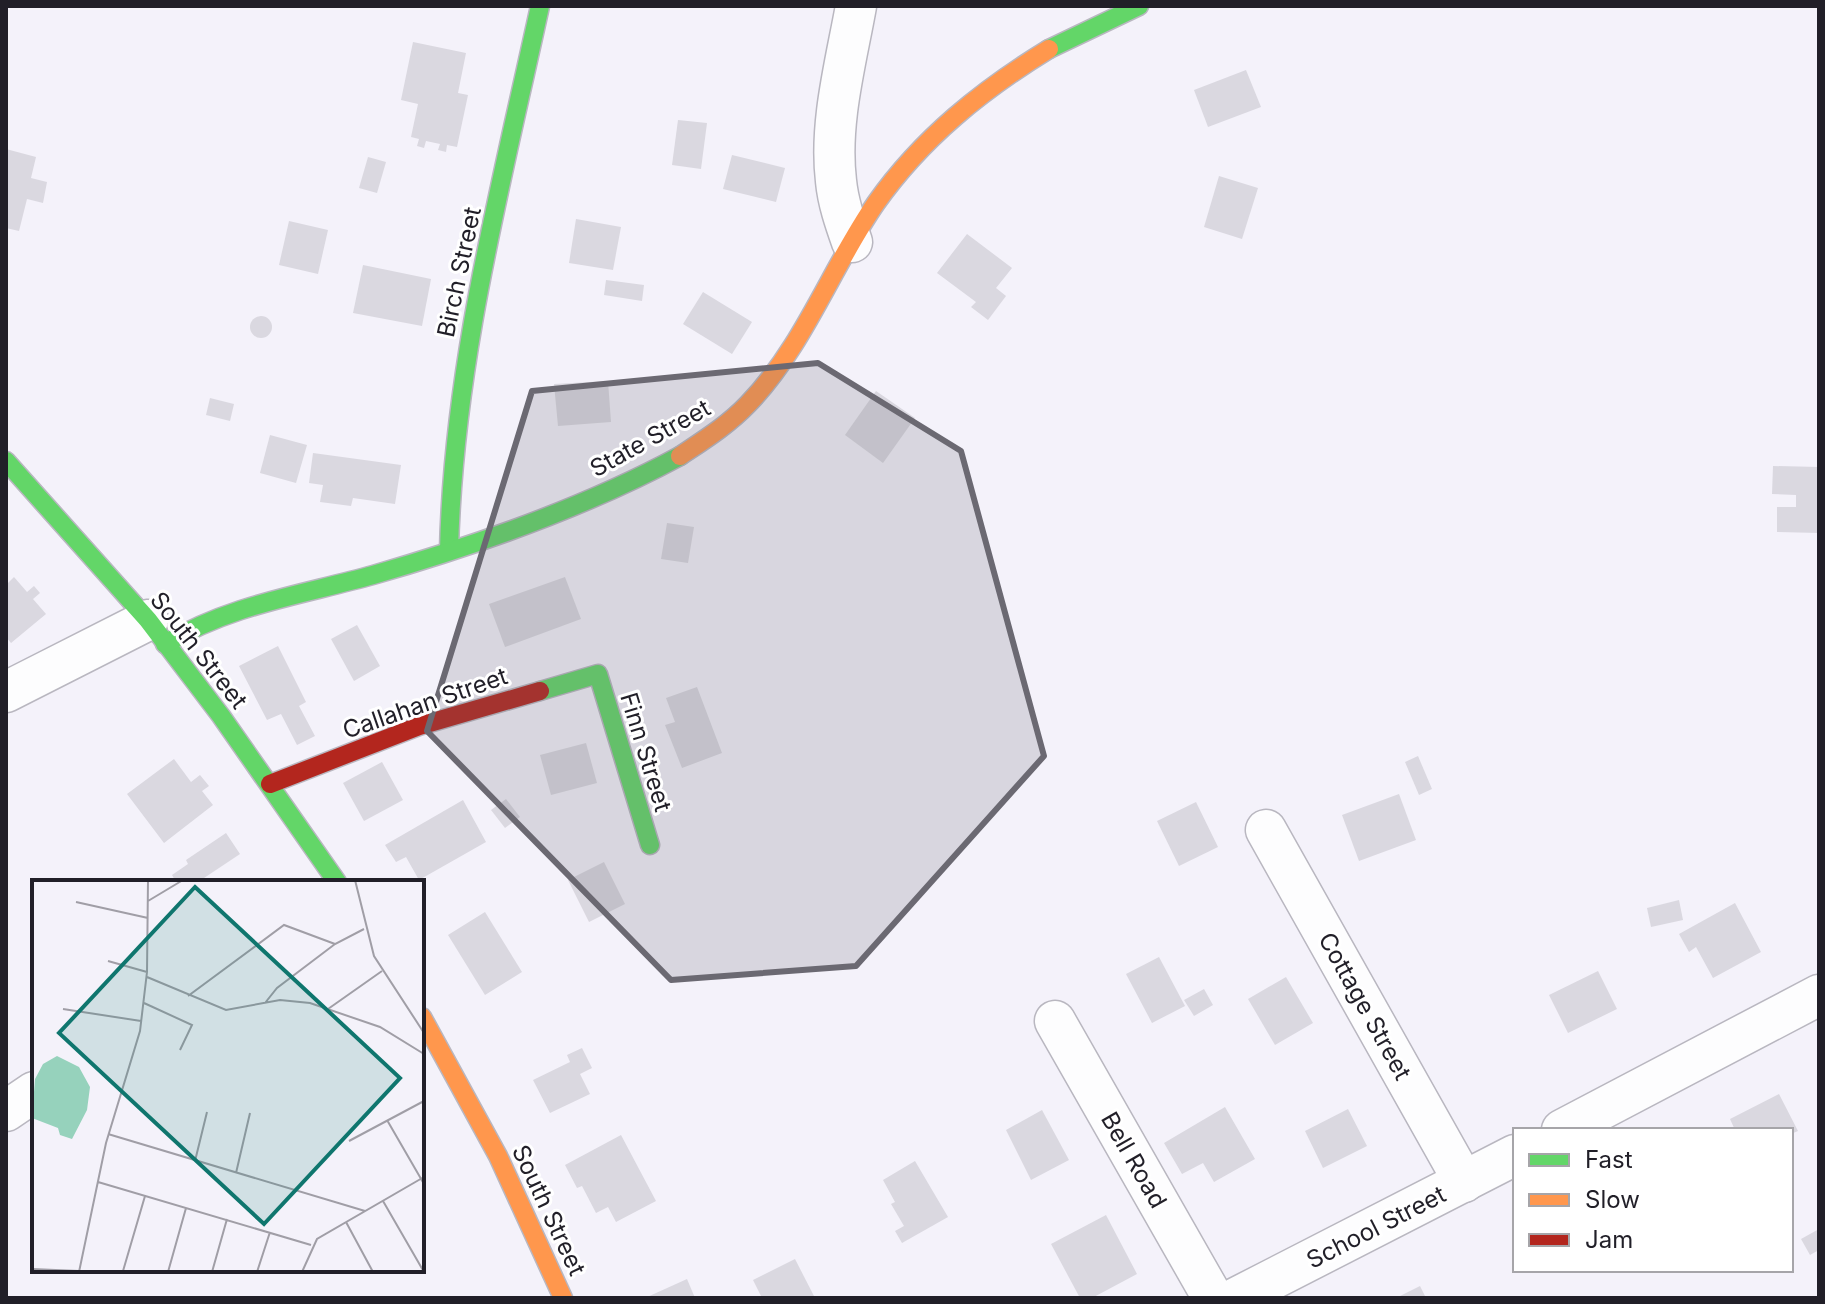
<svg xmlns="http://www.w3.org/2000/svg" width="1825" height="1304" viewBox="0 0 1825 1304" font-family="Inter,sans-serif">
<rect width="100%" height="100%" fill="#f4f2fa"/>
<g fill="#dad8e0">
<polygon points="413,42 466,53 458,93 468,95 457,147 447,145 446,152 438,150 440,144 426,141 424,148 417,146 419,139 411,137 418,104 401,100"/>
<polygon points="1246,70 1261,107 1208,127 1194,90"/>
<polygon points="678,120 707,123 701,169 672,165"/>
<polygon points="6,149 36,157 31,178 47,182 43,203 27,199 19,231 6,228"/>
<polygon points="732,155 785,168 776,202 723,189"/>
<polygon points="368,157 386,162 377,193 359,188"/>
<polygon points="1219,176 1258,188 1242,239 1204,227"/>
<polygon points="576,219 621,227 613,270 569,263"/>
<polygon points="289,221 328,230 318,274 279,265"/>
<polygon points="967,234 1012,268 996,288 1006,296 988,320 971,307 976,302 937,273"/>
<polygon points="363,265 431,279 422,326 353,313"/>
<polygon points="606,280 644,285 642,301 604,295"/>
<polygon points="703,292 752,322 732,354 683,324"/>
<circle cx="261" cy="327" r="11"/>
<polygon points="608,381 611,422 558,426 554,384"/>
<polygon points="876,391 915,418 883,463 845,435"/>
<polygon points="210,398 234,404 230,421 206,415"/>
<polygon points="270,435 307,445 296,483 260,473"/>
<polygon points="313,453 401,465 395,504 353,498 351,506 320,502 323,485 309,483"/>
<polygon points="1773,466 1819,467 1819,533 1777,532 1777,507 1796,507 1796,495 1772,494"/>
<polygon points="667,523 694,527 688,563 661,559"/>
<polygon points="14,577 27,592 34,586 40,593 33,599 46,614 11,643 6,637 6,585"/>
<polygon points="565,577 581,619 505,647 489,604"/>
<polygon points="357,625 380,666 354,681 331,639"/>
<polygon points="278,646 306,702 299,706 315,736 297,745 281,714 267,720 239,666"/>
<polygon points="697,687 722,753 682,768 665,725 675,722 666,698"/>
<polygon points="586,743 597,783 551,795 540,755"/>
<polygon points="1418,756 1432,789 1419,795 1405,762"/>
<polygon points="174,759 191,782 200,775 209,786 202,791 213,805 164,843 127,794"/>
<polygon points="382,762 403,800 364,821 343,783"/>
<polygon points="1399,794 1416,840 1359,861 1342,815"/>
<polygon points="506,799 520,817 505,828 491,810"/>
<polygon points="463,800 486,842 419,880 406,857 396,862 385,845"/>
<polygon points="1196,802 1218,847 1179,866 1157,821"/>
<polygon points="226,833 240,854 198,882 176,882 172,875 188,864 186,860"/>
<polygon points="604,862 625,904 589,922 568,880"/>
<polygon points="1679,900 1683,920 1651,927 1647,908"/>
<polygon points="1735,903 1761,952 1713,978 1696,947 1689,952 1679,934"/>
<polygon points="485,912 522,972 485,995 448,935"/>
<polygon points="1159,957 1185,1006 1152,1023 1126,974"/>
<polygon points="1598,971 1617,1009 1568,1033 1549,995"/>
<polygon points="1286,977 1313,1023 1275,1045 1248,999"/>
<polygon points="1204,989 1213,1005 1194,1016 1184,1000"/>
<polygon points="582,1048 592,1068 580,1074 590,1094 550,1113 533,1080 570,1062 567,1055"/>
<polygon points="1779,1094 1798,1131 1791,1134 1791,1130 1735,1130 1730,1119"/>
<polygon points="1225,1107 1255,1159 1214,1182 1203,1163 1182,1174 1164,1143"/>
<polygon points="1348,1109 1367,1146 1323,1168 1305,1131"/>
<polygon points="1042,1110 1069,1160 1031,1180 1006,1130"/>
<polygon points="621,1135 656,1201 616,1222 608,1207 596,1213 582,1186 577,1188 565,1165"/>
<polygon points="915,1161 948,1217 902,1243 895,1231 904,1226 891,1204 895,1202 883,1180"/>
<polygon points="1106,1215 1137,1274 1092,1298 1080,1298 1051,1244"/>
<polygon points="1819,1229 1819,1250 1810,1255 1801,1239"/>
<polygon points="795,1259 815,1298 762,1298 753,1280"/>
<polygon points="687,1279 695,1298 645,1298"/>
<polygon points="1420,1286 1426,1298 1396,1298"/>
</g>
<g fill="none" stroke-linecap="round" stroke-linejoin="round">
<defs>
<g id="street">
<path d="M852,242C845,222 838,202 836,181C829,123 846,62 856,6"/>
<polyline points="6,692 148,620"/>
<polyline points="1266,830 1464,1182"/>
<polyline points="1055,1021 1213,1298"/>
<polyline points="6,1111 34,1092"/>
<polyline points="1562,1130 1819,995"/>
<polyline points="1236,1298 1515,1155"/>
</g>
<g id="fast">
<polyline points="1049,49 1139,6"/>
<polyline points="6,461 148,620 221,716 337,882"/>
<path d="M449,551C453,366 501,186 540,6"/>
<path d="M165,644C229,605 301,595 373,575C477,545 584,508 680,456"/>
<polyline points="540,691 598,674 650,845"/>
</g>
<g id="slow">
<path d="M680,456C704,440 728,425 748,404C804,346 831,268 876,203C922,138 982,90 1049,49"/>
<polyline points="422,1017 498,1156 563,1298"/>
</g>
<polyline id="jam" points="270,784 419,726 540,691"/>
</defs>
<use href="#street" stroke="#b9b7c0" stroke-width="43"/>
<use href="#fast" stroke="#b9b7c0" stroke-width="21"/>
<use href="#slow" stroke="#b9b7c0" stroke-width="21"/>
<use href="#jam" stroke="#b9b7c0" stroke-width="21"/>
<use href="#street" stroke="#fdfdfe" stroke-width="40"/>
<use href="#fast" stroke="#63d668" stroke-width="18"/>
<use href="#slow" stroke="#ff974d" stroke-width="18"/>
<use href="#jam" stroke="#b3261e" stroke-width="18"/>
</g>
<path fill="#6b6972" fill-opacity="0.2" stroke="#6b6972" stroke-width="6" stroke-linejoin="round" d="M818,363L961,451L1044,756L856,966L671,980L427,731L532,391Z"/>
<g text-anchor="middle" dominant-baseline="central" stroke-width="6" stroke-linejoin="round" paint-order="stroke">
<g font-size="24" fill="#211f28" stroke="#fff">
<text transform="translate(459 272) rotate(-78)">Birch Street</text>
<text transform="translate(650 438) rotate(-29)">State Street</text>
<text transform="translate(199 650) rotate(52)">South Street</text>
<text transform="translate(425 703) rotate(-19)">Callahan Street</text>
<text transform="translate(646 752) rotate(73)">Finn Street</text>
<text transform="translate(1365 1006) rotate(61)">Cottage Street</text>
<text transform="translate(1134 1160) rotate(60)">Bell Road</text>
<text transform="translate(549 1210) rotate(65)">South Street</text>
<text transform="translate(1376 1227) rotate(-27)">School Street</text>
</g>
</g>
<g transform="translate(32 880)">
<rect width="392" height="392" fill="#f4f2fa"/>
<path d="M25,176L47,187L58,207L55,230L40,259L28,255L26,248L0,238L3,199L11,184Z" fill="#96d2bc"/>
<path fill="none" stroke="#a09ea6" stroke-width="2" d="M323,0L342,76L392,153M116,21L151,0M44,22L116,38M76,81L115,92M115,97L194,130L248,120L278,123L348,147L392,174M156,116L252,45L303,64M112,123L160,145L148,170M233,123L245,108L303,64L332,49M31,129L109,141M296,129L350,91M355,240L392,304M76,254L333,331M317,261L392,221M163,281L175,232M204,293L218,233M66,302L279,365M351,321L392,392M314,342L341,392M0,389L47,391M91,391L113,316M47,392L74,263L108,151L115,92L116,0M85,392H126M136,392L154,328M180,392L195,339M225,392L238,352M270,392L285,359L392,297"/>
<path fill="#0f766e" fill-opacity="0.15" stroke="#0f766e" stroke-width="4" d="M163,7L368,198L232,344L27,153Z"/>
<rect width="392" height="392" fill="none" stroke="#211f28" stroke-width="4"/>
</g>
<rect width="1825" height="1304" fill="none" stroke="#211f28" stroke-width="16"/>
<rect x="1513" y="1128" width="280" height="144" fill="#ffffff" stroke="#a6a5a9" stroke-width="2"/>
<rect x="1529" y="1154" width="40" height="12" fill="#63d668" stroke="#a6a5a9" stroke-width="2"/>
<text x="1585" y="1168" font-size="24" fill="#211f28">Fast</text>
<rect x="1529" y="1194" width="40" height="12" fill="#ff974d" stroke="#a6a5a9" stroke-width="2"/>
<text x="1585" y="1208" font-size="24" fill="#211f28">Slow</text>
<rect x="1529" y="1234" width="40" height="12" fill="#b3261e" stroke="#a6a5a9" stroke-width="2"/>
<text x="1585" y="1248" font-size="24" fill="#211f28">Jam</text>
</svg>
